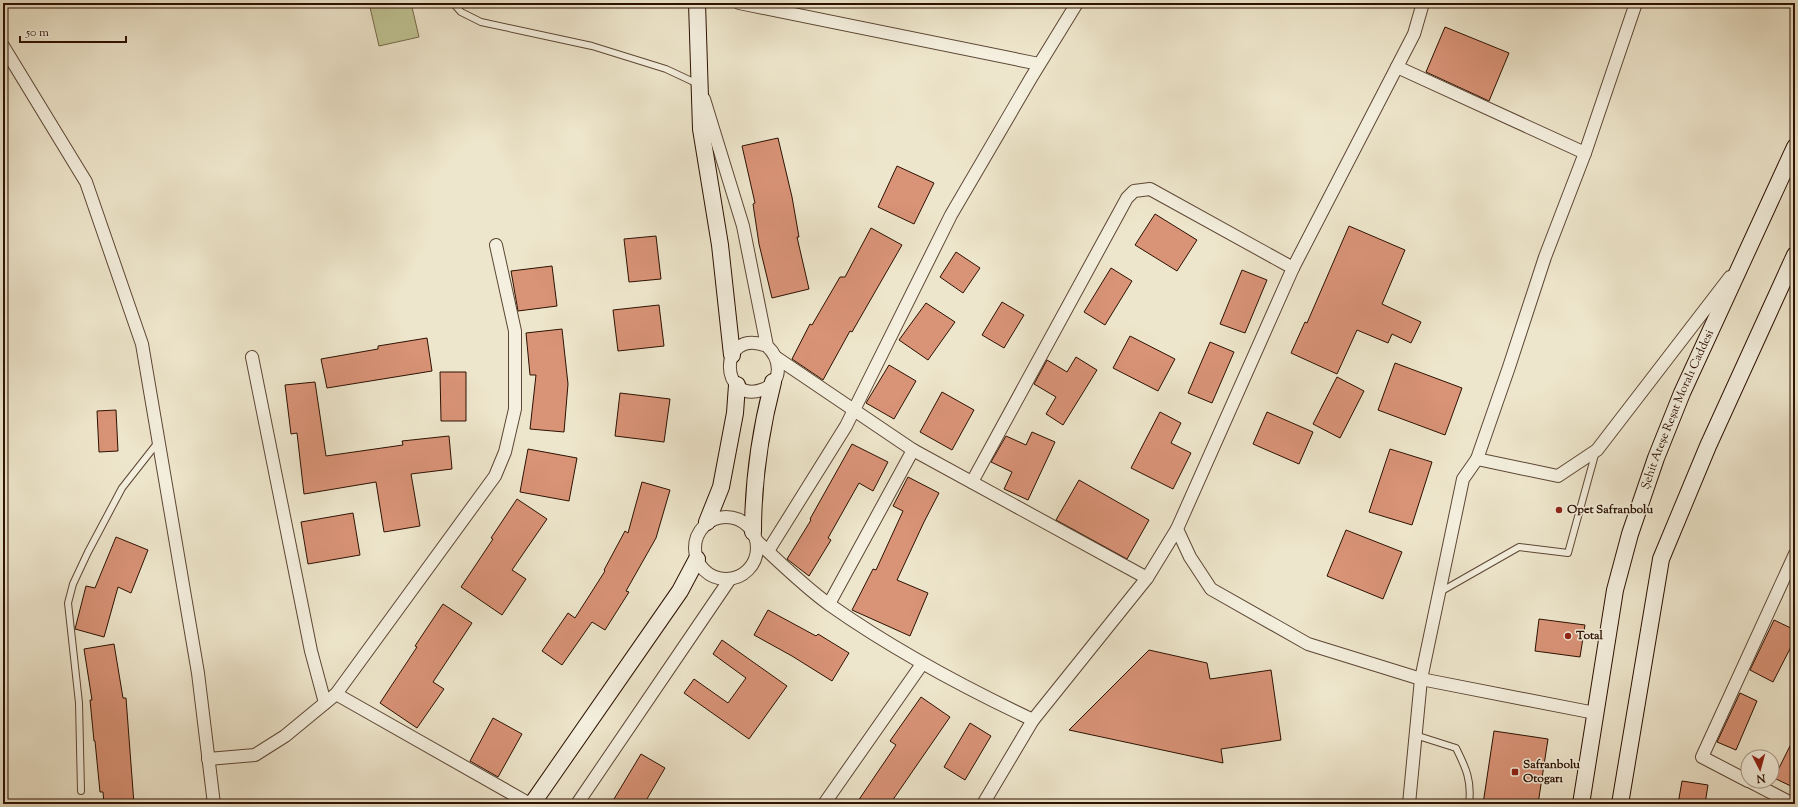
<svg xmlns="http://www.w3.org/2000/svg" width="1798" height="807" viewBox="0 0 1798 807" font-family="'Sorts Mill Goudy',serif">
<rect width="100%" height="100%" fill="#eee6cc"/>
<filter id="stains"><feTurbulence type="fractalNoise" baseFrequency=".005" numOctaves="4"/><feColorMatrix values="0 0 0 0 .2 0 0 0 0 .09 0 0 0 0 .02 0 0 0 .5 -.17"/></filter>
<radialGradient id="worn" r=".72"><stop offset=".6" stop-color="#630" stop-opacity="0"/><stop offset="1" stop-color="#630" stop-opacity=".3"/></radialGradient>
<polygon fill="#bfc393" stroke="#766a4a" points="369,3 411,3 419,37 379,46"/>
<g fill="#d99377" stroke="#2c1101">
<polygon points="1445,27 1509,53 1489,101 1426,72"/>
<polygon points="778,138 792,197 799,237 797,237 809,289 772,298 759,244 753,204 755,203 742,146"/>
<polygon points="897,166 934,183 914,224 878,207"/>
<polygon points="1155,214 1197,240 1177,271 1135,245"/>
<polygon points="1349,226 1405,250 1382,304 1421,322 1411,343 1392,334 1388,343 1357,330 1337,374 1291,353 1305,322 1307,323"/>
<polygon points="871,228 902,245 852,332 850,331 823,380 792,359 810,324 812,325 840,277 845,277"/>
<polygon points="656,236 661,279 629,282 624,239"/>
<polygon points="956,252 980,268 963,293 940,277"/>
<polygon points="552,266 557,306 518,311 511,271"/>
<polygon points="1111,268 1132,281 1105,325 1084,312"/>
<polygon points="1242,270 1267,280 1245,333 1220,324"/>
<polygon points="1002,302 1024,315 1004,348 982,335"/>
<polygon points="926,303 955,322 928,360 899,340"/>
<polygon points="659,305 664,346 618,351 613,310"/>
<polygon points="562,329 568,384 564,432 530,429 536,375 530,375 526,333"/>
<polygon points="1130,336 1175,359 1158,391 1113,368"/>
<polygon points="427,338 432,371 327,388 321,359 378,349 378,346"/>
<polygon points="1210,342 1234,352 1212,403 1188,393"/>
<polygon points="1076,357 1097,370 1063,425 1046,414 1056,397 1034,384 1047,360 1067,372"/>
<polygon points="1395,363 1462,388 1445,435 1378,410"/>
<polygon points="889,365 916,381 894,419 866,403"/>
<polygon points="440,372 466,372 466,421 441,421"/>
<polygon points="1337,377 1364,391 1340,438 1313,424"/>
<polygon points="315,382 326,456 403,445 402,441 449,436 452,469 411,474 420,526 384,532 376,482 304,494 297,433 291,434 285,385"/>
<polygon points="942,392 974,410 952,450 920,432"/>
<polygon points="620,393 670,399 664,442 615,436"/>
<polygon points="116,410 118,451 99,452 97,411"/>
<polygon points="1160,412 1181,423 1171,443 1191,453 1173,489 1131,468"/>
<polygon points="1267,412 1313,432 1299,464 1253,444"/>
<polygon points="1032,432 1055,442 1028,500 1004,489 1012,472 991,462 1006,436 1026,445"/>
<polygon points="852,444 888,462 873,491 859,483 828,538 831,540 809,576 787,559 811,520 810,519"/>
<polygon points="528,449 577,458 569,501 520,492"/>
<polygon points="1390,449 1432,462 1412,525 1369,512"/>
<polygon points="908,477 939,493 924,522 897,580 928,593 910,636 852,610 873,569 876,570 903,511 893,506"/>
<polygon points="1079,480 1149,520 1127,559 1056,520"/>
<polygon points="642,482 670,490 656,538 626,591 629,592 605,630 592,622 562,665 542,651 568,613 575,618 605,571 604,570 625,531 628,533"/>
<polygon points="517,499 547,519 512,570 526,579 502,615 461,587 493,539 491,538"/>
<polygon points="353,513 360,555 308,564 301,522"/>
<polygon points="1346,530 1402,552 1383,599 1327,576"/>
<polygon points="116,537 148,550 131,593 118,587 104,637 75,629 86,586 95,588"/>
<polygon points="443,604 472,623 433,682 444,689 417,728 380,703 417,647 415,646"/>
<polygon points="768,610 816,636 818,634 849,653 832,681 792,656 754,635"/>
<polygon points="1539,619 1585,625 1580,657 1535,651"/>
<polygon points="1774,620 1795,630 1795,639 1773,682 1750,670"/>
<polygon points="722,640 787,686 749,739 684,693 694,679 728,703 746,678 713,654"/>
<polygon points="114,644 123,698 126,698 134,804 104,804 103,792 100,792 95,741 94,741 90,700 92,700 84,649"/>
<polygon points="1149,650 1207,663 1210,679 1271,670 1281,740 1221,749 1223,763 1069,730"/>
<polygon points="1740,693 1757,701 1736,750 1717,742"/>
<polygon points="921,697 950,717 890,804 856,804 896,745 890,741"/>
<polygon points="493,718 522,734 498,777 470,761"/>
<polygon points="970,723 991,736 965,780 944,767"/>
<polygon points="1494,731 1548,739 1538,804 1483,804"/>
<polygon points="1795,736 1795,788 1774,778"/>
<polygon points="641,754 665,768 644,804 611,804"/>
<polygon points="1682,781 1708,785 1705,804 1678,804"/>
</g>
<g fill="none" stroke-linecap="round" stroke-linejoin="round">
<defs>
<g id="service">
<polyline points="453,3 461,12 481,22 592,46 666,69 698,84"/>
<polyline points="1440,592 1519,547 1568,553 1596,451"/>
<path d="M1415,735L1456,748C1466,768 1472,781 1469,804"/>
<polyline points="81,791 79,703 68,603 73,584 88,552 122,488 155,446 159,443"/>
</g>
<g id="minor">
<polyline points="739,3 1039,64"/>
<polyline points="3,46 86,182 142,344 198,673 214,804"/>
<polyline points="1397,67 1585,153"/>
<path d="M704,99L743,226L767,346C780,358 784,381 764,389C720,407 716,326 767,346"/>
<polyline points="1293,268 1414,34 1423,3"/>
<polyline points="252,357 311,651 325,703"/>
<polyline points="777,358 913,450 1147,578"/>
<polyline points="1477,459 1509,367 1545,257 1585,153 1636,3"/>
<polyline points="972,482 1127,198 1134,191 1150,189 1293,268 1177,529 1190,557 1211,589 1308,644 1421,679 1595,713"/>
<circle cx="726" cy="548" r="31"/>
<path d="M757,541C779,562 806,588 830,605C894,650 961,686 1033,720"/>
<polyline points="768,551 846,426 951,215 1031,78 1077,3"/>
<polyline points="829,604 913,450"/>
<polyline points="336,694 530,804"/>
<polyline points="208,759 255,755 285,736 336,694 495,476 505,452 515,409 515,331 496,245"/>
<polyline points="1748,781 1702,757 1795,554"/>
<polyline points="1749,781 1793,804"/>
<polyline points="577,804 730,579"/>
<polyline points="824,804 922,664"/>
<polyline points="983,804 1033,720 1147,578 1177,529"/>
<polyline points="1409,804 1421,679 1463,479 1477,459 1558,476 1597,450 1730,277"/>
</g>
<g id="secondary">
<polyline points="697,3 701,129 720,245 732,355"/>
<polyline points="707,522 721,487 735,413 737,385"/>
<path d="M753,532C753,480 760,432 773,382"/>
<polyline points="532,804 680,591 697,559"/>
<path id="s1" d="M1581,804L1615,590L1630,534L1656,458L1682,393L1795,147"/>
<polyline points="1620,804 1661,559 1708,446 1795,255"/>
</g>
</defs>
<use href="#service" stroke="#5c4634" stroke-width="8"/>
<use href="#minor" stroke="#5c4634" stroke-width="14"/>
<use href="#secondary" stroke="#2c1101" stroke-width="18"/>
<use href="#service" stroke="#f4efde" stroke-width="6"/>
<use href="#minor" stroke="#f4efde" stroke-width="12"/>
<use href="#secondary" stroke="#f4efde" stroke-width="16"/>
</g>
<g fill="#8f2418" stroke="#f4efde" stroke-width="1.5">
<circle cx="1559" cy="510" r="4"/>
<circle cx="1568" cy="636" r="4"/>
<rect x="1511" y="768" width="8" height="8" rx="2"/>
</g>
<g text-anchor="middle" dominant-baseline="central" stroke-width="3" stroke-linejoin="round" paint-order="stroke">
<g font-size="12" fill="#2c1101" stroke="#f4efde">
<text stroke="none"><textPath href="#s1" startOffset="408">Şehit Ateşe Reşat Moralı Caddesi</textPath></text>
</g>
<g font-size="12" font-weight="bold" fill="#2c1101" stroke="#f4efde" text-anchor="start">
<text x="1567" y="510">Opet Safranbolu</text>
<text x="1576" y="636">Total</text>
<text x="1523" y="765">Safranbolu<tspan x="1523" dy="14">Otogarı</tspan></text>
</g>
</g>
<rect width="1798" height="807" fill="none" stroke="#eee6cc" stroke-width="16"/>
<rect x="4" y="4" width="1790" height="799" fill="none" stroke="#2c1101" stroke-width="2"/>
<rect x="8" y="8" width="1782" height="791" fill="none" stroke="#2c1101"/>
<g transform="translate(1760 769) rotate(174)"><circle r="19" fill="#f4efde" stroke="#a49686"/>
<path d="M0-3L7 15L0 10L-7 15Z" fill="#8f2418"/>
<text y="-6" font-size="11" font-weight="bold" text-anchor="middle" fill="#2c1101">N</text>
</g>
<path d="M20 36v6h106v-6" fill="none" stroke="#2c1101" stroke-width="2"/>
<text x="26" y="36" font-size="12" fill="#2c1101" stroke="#f4efde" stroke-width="3" paint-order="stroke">50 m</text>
<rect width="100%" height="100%" filter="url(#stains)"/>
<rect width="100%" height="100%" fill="url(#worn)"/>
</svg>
